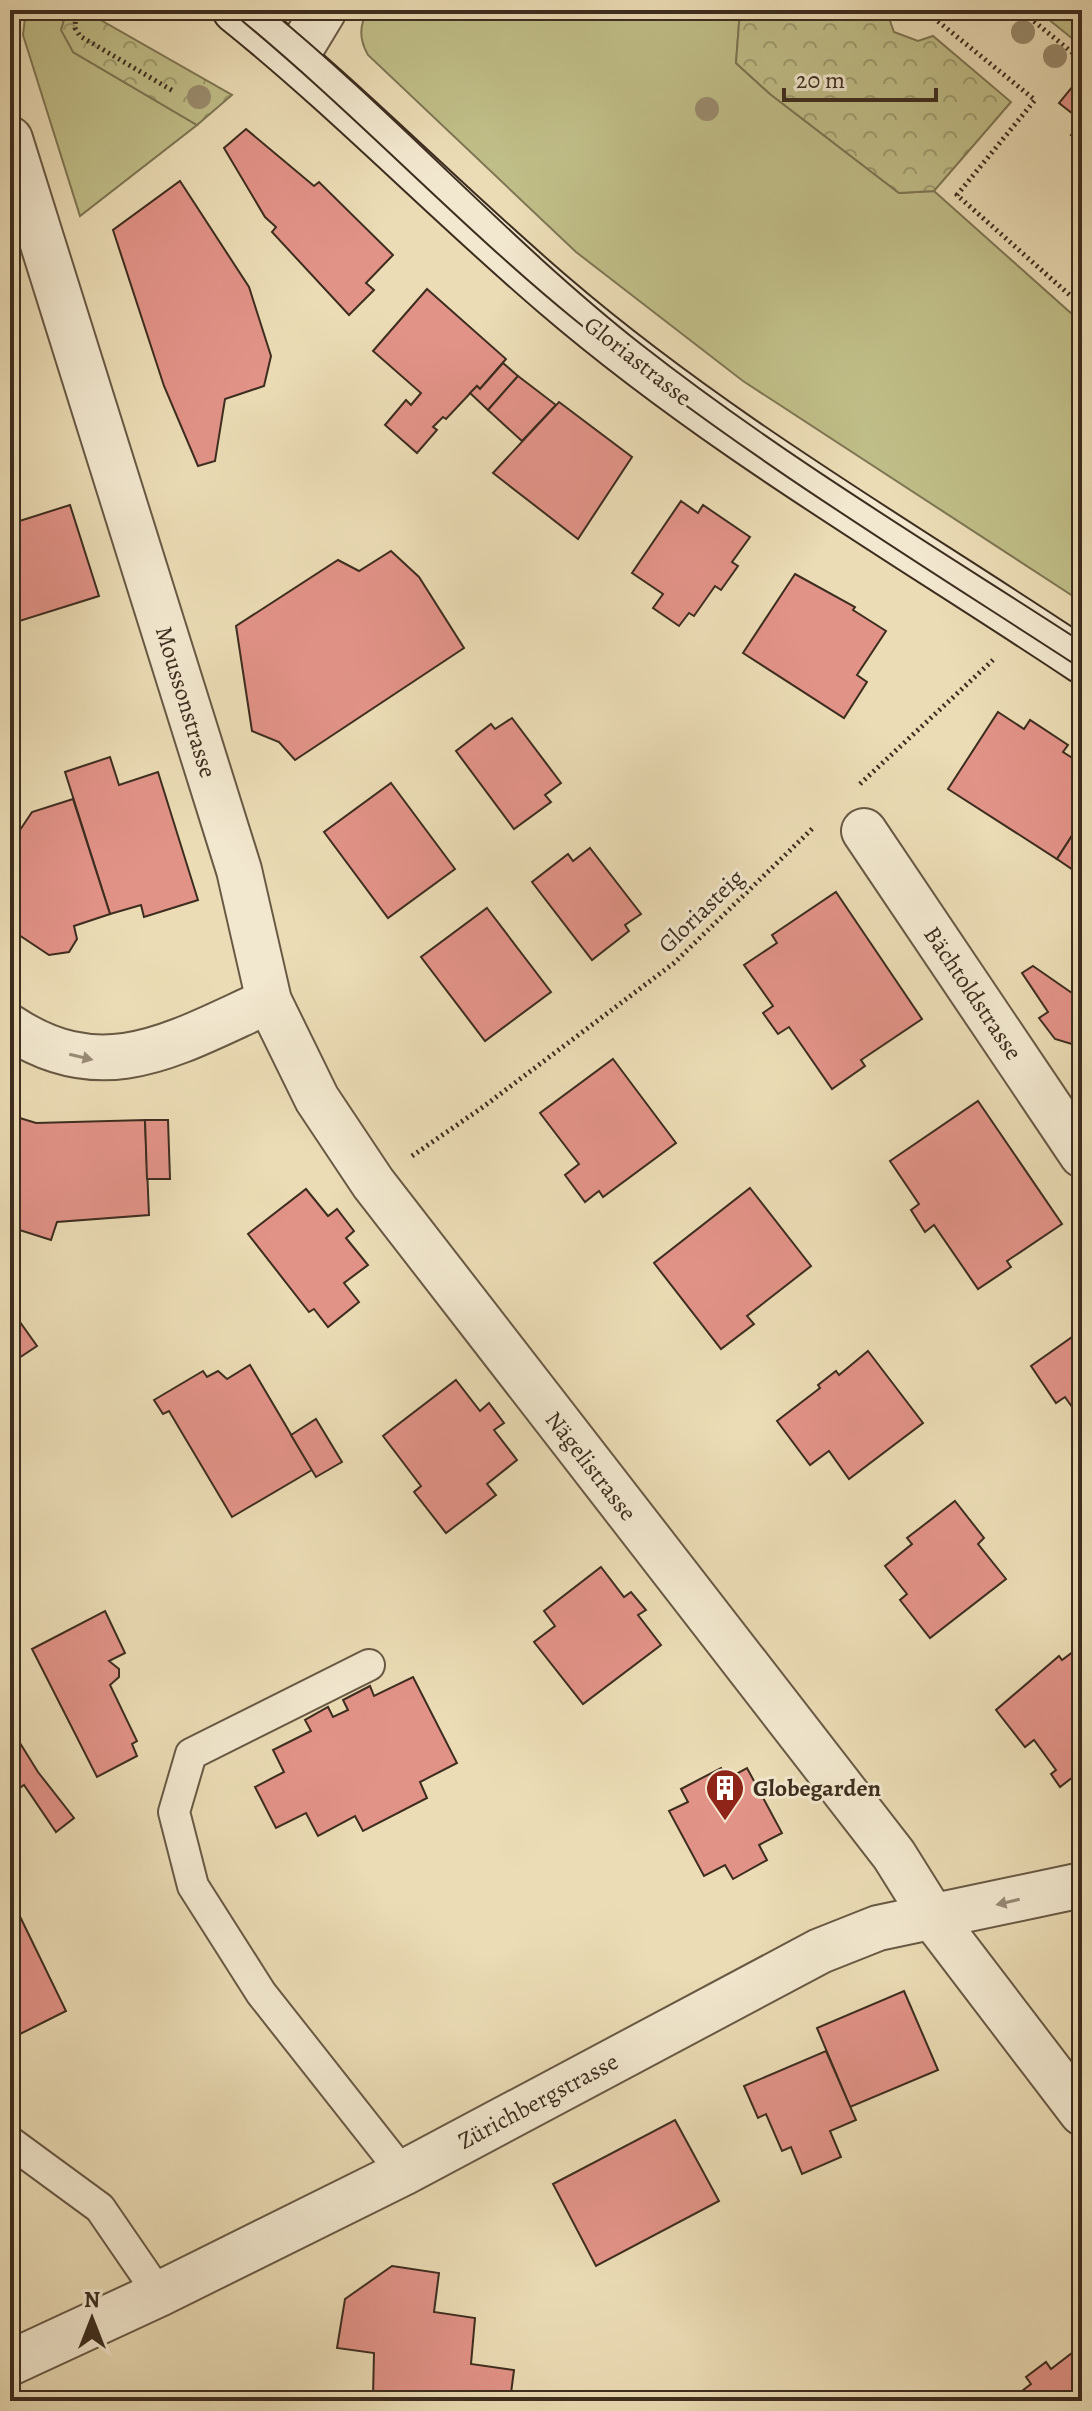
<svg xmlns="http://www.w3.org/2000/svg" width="1092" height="2411" viewBox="0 0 1092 2411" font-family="Alegreya,serif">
<defs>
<pattern id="park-crowns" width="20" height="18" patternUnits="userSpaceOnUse" patternTransform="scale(2)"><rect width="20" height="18" fill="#c0be88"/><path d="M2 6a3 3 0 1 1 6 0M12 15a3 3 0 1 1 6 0" fill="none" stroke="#9d9b6f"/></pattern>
</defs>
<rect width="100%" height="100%" fill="#ebdcb5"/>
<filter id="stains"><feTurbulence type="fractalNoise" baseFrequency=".0025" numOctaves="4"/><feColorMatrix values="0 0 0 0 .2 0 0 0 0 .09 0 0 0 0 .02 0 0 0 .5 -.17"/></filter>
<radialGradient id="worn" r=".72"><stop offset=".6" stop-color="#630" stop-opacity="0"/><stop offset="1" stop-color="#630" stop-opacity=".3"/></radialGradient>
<g fill="#c0be88" stroke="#7e7654" stroke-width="2">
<polygon points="26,10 67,10 62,17 73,52 197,125 80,216 23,35"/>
<path d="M368,10H740L736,63L770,94L899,193L934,191L1082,323V602L743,381L576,252L368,55C359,39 359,26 368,10Z"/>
<polygon points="1037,10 1079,10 1082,13 1082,41 1079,44"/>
</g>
<g fill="url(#park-crowns)" stroke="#7e7654" stroke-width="2">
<polygon points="67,10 83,10 232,95 197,125 73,52 61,30"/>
<polygon points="740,10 886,10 894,32 918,41 933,36 1011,102 934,191 899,193 770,94 736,63"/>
</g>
<g fill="#e29388" stroke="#3d2d1f" stroke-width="2">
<polygon points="1082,75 1082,121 1059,103"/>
<polygon points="1082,122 1082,144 1071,135"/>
<polygon points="246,129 314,186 319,182 393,255 366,283 374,290 349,315 272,232 276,227 265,217 224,148"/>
<polygon points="180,181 249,287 271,356 264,386 225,399 215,461 198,466 164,386 113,230"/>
<polygon points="427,289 506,359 480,389 477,386 446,419 443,417 433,427 437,430 417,453 385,425 406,400 411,405 421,393 373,351"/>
<polygon points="503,363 518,376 488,410 470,393 477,386 480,389"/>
<polygon points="518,376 556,405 522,441 488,410"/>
<polygon points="559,402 632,457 578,539 493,473"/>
<polygon points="681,501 698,513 703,505 750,537 732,562 738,566 721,590 715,586 694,616 689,613 679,626 653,608 663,594 632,573"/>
<polygon points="70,505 99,596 10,624 10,524"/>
<polygon points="391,551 419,577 464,648 295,760 279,742 252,731 236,626 338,560 359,571"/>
<polygon points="795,574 855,607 853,610 886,631 857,675 867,682 844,718 743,653"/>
<polygon points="998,712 1024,729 1030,720 1068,745 1063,752 1082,764 1082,820 1057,859 948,789"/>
<polygon points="512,718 561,783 545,795 551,802 514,829 456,751 491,724 495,729"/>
<polygon points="110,757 119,785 158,772 198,900 144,917 141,905 110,914 65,772"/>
<polygon points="391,783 455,869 388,918 324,832"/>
<polygon points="73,799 110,914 74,926 77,939 69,952 49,955 10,929 10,845 32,812"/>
<polygon points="1082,820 1082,876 1057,859"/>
<polygon points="590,848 641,914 625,925 629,931 592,960 532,882 568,854 573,861"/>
<polygon points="836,892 922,1019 861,1060 865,1066 832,1089 789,1027 778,1034 763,1013 773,1006 744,965 777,943 772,935"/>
<polygon points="487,908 551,992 485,1041 421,957"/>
<polygon points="1033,966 1082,1000 1082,1060 1072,1044 1055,1039 1039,1018 1048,1012 1022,973"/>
<polygon points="613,1059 676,1143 603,1197 599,1191 585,1202 565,1175 579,1164 540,1113"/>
<polygon points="978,1101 1062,1224 1007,1261 1011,1267 978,1289 934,1225 925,1232 911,1210 919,1204 890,1161"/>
<polygon points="10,1115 36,1123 145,1120 149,1215 57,1222 51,1240 10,1227"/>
<polygon points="145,1120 168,1120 170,1179 147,1179"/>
<polygon points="750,1188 811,1266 747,1316 754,1324 721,1349 654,1263"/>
<polygon points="306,1189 328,1216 337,1209 354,1231 346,1238 368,1265 344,1283 359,1302 328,1327 314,1309 309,1312 248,1234"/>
<polygon points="10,1308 37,1346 10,1364"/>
<polygon points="1082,1330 1082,1421 1065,1397 1056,1403 1031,1366"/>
<polygon points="868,1351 923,1423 849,1479 829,1451 810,1465 777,1421 820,1388 818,1385 836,1371 839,1375"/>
<polygon points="250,1365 312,1470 232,1517 169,1411 163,1414 154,1400 203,1371 207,1377 218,1371 227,1379"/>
<polygon points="456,1380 480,1411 489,1403 504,1423 494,1430 517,1460 487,1484 496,1495 446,1533 414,1492 421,1486 383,1436"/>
<polygon points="316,1419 342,1462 316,1477 291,1435"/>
<polygon points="955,1501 984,1538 978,1544 1006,1579 930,1638 900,1600 907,1594 885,1566 912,1544 907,1538"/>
<polygon points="601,1567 624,1597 631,1592 646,1610 638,1615 661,1645 583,1704 534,1642 555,1626 544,1611"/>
<polygon points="105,1611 125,1653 109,1661 119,1669 119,1677 110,1685 137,1741 132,1744 137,1756 97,1777 32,1649"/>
<polygon points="1082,1645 1082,1770 1060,1787 1051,1774 1056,1770 1034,1740 1025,1747 996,1710 1059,1656 1062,1660"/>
<polygon points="413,1677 457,1763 420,1782 427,1798 363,1831 355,1816 318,1836 306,1813 276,1828 255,1787 284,1772 273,1750 311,1731 305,1720 328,1707 333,1717 348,1710 343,1700 370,1686 374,1696"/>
<polygon points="10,1727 38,1772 74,1818 56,1832 24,1785 10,1795"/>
<polygon points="721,1768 727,1779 747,1768 782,1833 759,1845 767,1860 733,1879 725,1865 704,1876 669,1811 688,1802 681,1789"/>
<polygon points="10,1896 66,2011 10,2039"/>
<polygon points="904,1991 938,2070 850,2107 817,2028"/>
<polygon points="826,2051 856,2120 830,2131 841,2157 802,2174 791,2147 782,2151 766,2114 758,2118 744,2086"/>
<polygon points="675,2120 719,2201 596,2266 553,2184"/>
<polygon points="392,2266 439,2273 434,2312 475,2318 471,2364 514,2370 510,2401 397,2401 373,2397 374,2353 337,2348 345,2299"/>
<polygon points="1082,2334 1082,2401 1009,2401 1031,2384 1026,2377 1046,2362 1051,2369 1081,2346 1076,2339"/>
</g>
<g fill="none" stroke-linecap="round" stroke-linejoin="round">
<defs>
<g id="lane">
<polyline points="369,1665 191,1754 174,1812 193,1886 261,1993 403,2173"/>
<polyline points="10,2142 100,2208 159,2294"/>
</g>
<g id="street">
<polyline points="295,58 324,10"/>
<polyline points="10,139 239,870 269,1001 317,1099 373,1183 894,1855 934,1919 1082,2113"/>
<polyline points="864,831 1082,1155"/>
<path d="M10,1027C105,1090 177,1042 269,1001"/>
<polyline points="10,2363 159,2294 403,2173 820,1951 878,1928 1082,1885"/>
</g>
<path id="secondary" d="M235,10C347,100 446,203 555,296C717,435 905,543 1082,661"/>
</defs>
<use href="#lane" stroke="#685944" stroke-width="34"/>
<use href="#street" stroke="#685944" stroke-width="48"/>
<use href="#secondary" stroke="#3d2d1f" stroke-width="48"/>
<g stroke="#3d2d1f" stroke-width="5" stroke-dasharray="2 4" stroke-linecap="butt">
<polyline points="76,10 75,28 80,36 173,91"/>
<polyline points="924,10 1035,100 957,195 1082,306"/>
<polyline points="1020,10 1079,58"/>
<polyline points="860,784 993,660"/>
<polyline points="412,1156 483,1107 674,963 815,826"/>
</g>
<use href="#lane" stroke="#f2e8cf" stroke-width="30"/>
<use href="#street" stroke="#f2e8cf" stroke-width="44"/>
<use href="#secondary" stroke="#f2e8cf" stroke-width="44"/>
<g stroke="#3d2d1f" stroke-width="2">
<path d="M229,10C350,108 455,222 575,320C734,450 910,557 1082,669"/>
<path d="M270,10C399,116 510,241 642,345C781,454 934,546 1082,642"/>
</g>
</g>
<g fill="#9a8c6e">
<circle cx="1023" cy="32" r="12"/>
<circle cx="1055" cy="56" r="12"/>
<circle cx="199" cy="97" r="12"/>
<circle cx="707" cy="109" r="12"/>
</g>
<defs><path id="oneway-solid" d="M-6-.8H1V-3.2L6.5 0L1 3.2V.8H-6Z" transform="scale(2)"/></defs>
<g fill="#988a77">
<use href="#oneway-solid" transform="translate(81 1057) rotate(13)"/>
<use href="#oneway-solid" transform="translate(1008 1902) rotate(167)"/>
</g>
<defs>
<symbol id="building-pin" viewBox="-11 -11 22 30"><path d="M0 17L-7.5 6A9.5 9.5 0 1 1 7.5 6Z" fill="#8f2418" stroke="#f2e8cf"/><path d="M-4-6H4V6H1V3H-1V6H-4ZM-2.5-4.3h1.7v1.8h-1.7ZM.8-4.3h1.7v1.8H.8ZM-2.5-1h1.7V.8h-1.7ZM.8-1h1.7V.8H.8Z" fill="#fff"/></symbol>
</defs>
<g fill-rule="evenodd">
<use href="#building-pin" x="703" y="1766" width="44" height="60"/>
</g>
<g text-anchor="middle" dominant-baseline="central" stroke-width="6" stroke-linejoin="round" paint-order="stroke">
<g font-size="24" fill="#3d2d1f" stroke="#f2e8cf">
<text transform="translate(638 361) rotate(38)">Gloriastrasse</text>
<text transform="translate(186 702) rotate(73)">Moussonstrasse</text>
<text transform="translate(701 911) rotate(-44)">Gloriasteig</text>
<text transform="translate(973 993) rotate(56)">Bächtoldstrasse</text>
<text transform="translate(591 1466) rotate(52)">Nägelistrasse</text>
<text transform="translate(538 2101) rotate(-28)">Zürichbergstrasse</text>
</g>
<g font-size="24" font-weight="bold" fill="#3d2d1f" stroke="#f2e8cf" text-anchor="start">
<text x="753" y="1788">Globegarden</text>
</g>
</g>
<rect width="1092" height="2411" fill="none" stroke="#ebdcb5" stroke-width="40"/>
<rect x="12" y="12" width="1068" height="2387" fill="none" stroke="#3d2d1f" stroke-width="4"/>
<rect x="20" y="20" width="1052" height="2371" fill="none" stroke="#3d2d1f" stroke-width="2"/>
<g transform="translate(92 2319)" stroke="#f2e8cf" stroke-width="6" paint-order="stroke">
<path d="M0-6L14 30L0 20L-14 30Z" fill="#3d2d1f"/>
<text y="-12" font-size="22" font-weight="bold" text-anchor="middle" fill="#3d2d1f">N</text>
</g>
<path d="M784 88v12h152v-12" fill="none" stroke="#3d2d1f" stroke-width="4"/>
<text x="796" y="88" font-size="24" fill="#3d2d1f" stroke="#f2e8cf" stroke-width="6" paint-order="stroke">20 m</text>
<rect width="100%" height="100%" filter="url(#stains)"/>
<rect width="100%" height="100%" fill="url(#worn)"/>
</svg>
